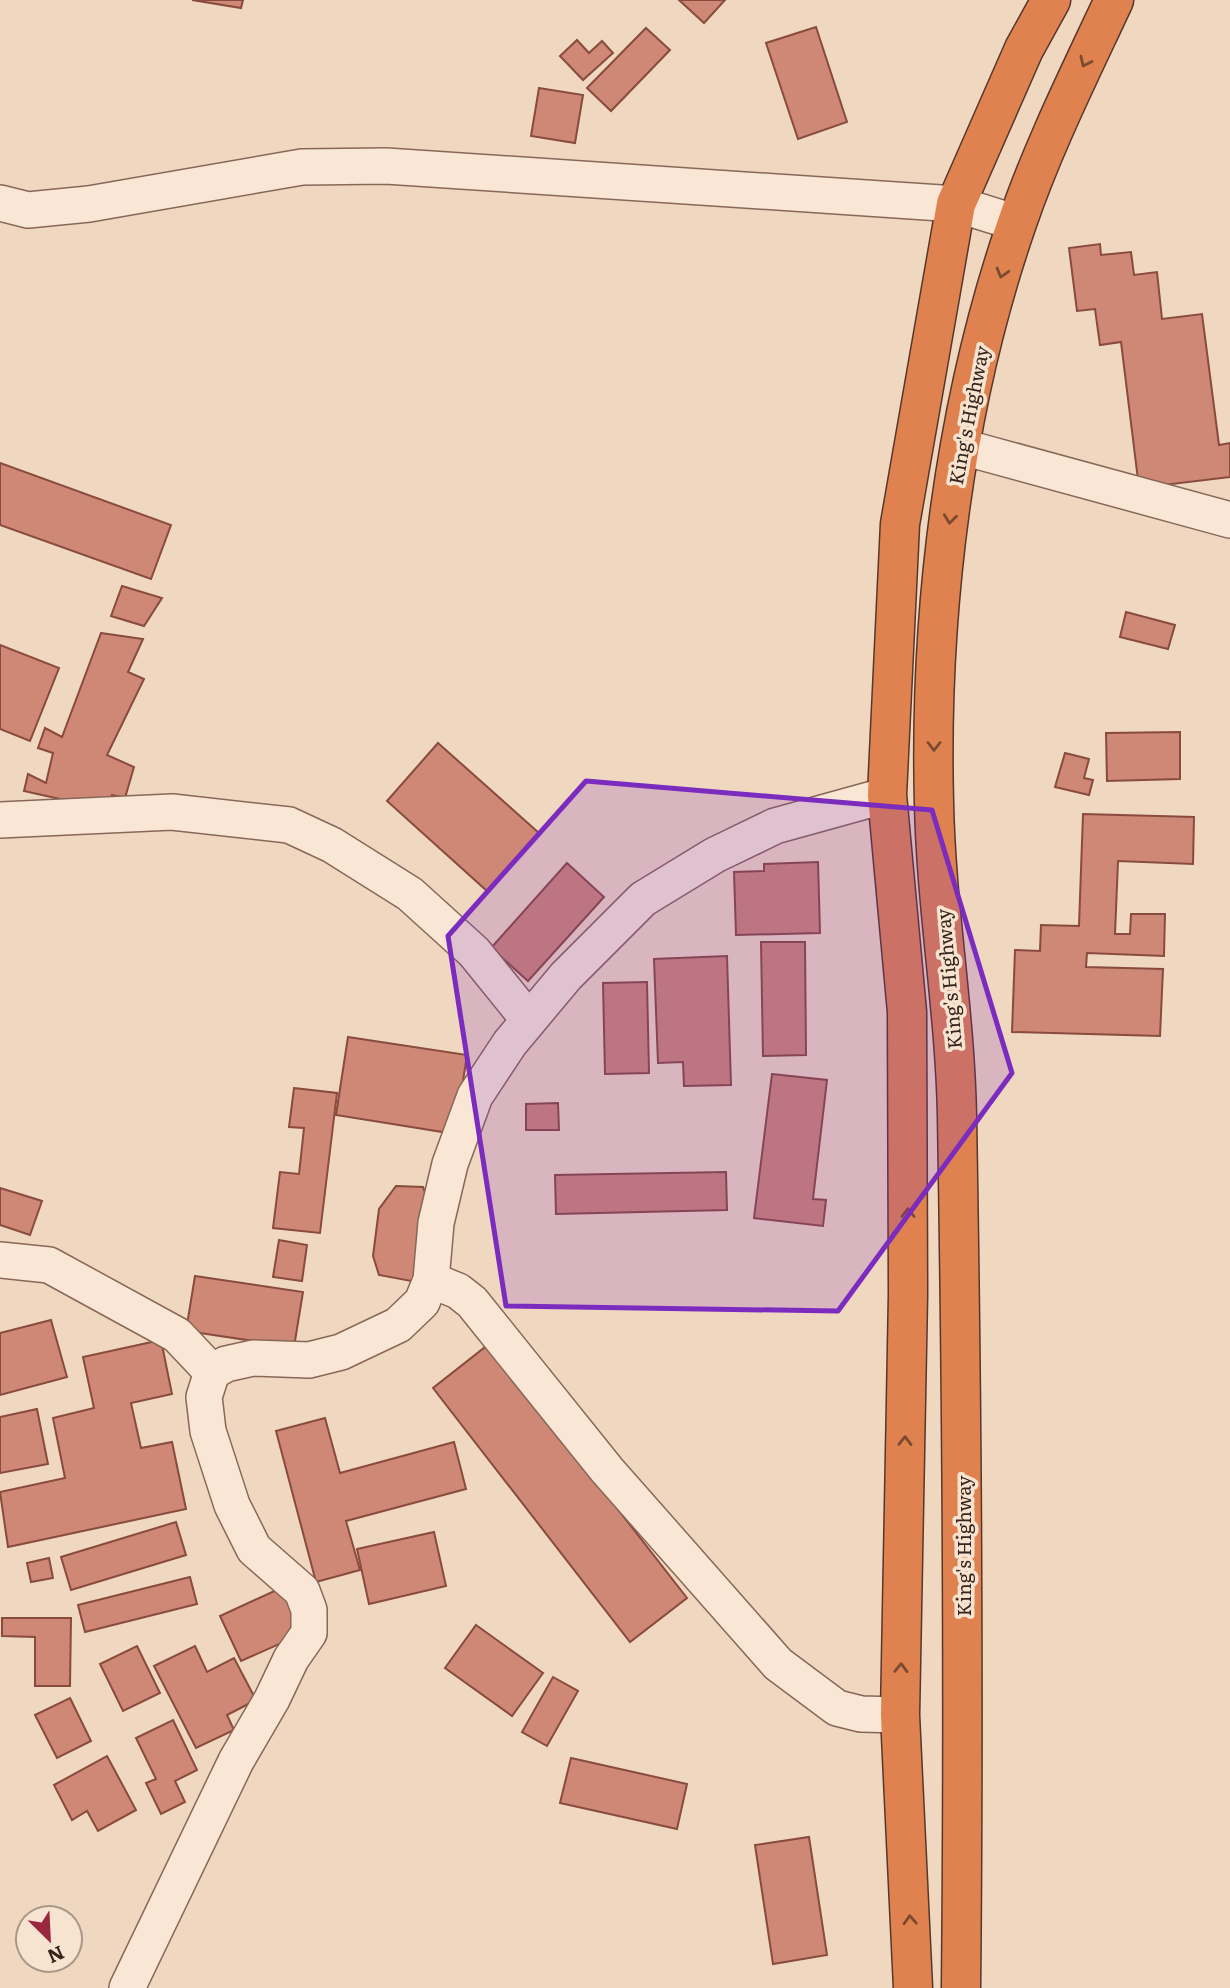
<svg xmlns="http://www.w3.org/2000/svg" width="1230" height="1988" viewBox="0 0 1230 1988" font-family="Literata,serif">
<rect width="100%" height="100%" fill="#efd7c0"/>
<g fill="#ce8875" stroke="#884b3d" stroke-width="2">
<polygon points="192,0 243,0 241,8"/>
<polygon points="679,0 725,0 704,23"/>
<polygon points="816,27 847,122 798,139 766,43"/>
<polygon points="646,28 670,50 611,111 587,88"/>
<polygon points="577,40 589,53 602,41 613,53 583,80 560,56"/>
<polygon points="539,88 583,95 575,143 531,136"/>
<polygon points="1100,244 1101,255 1131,252 1134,275 1157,272 1162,319 1202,314 1219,445 1230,443 1230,477 1139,488 1121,342 1100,345 1095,309 1077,311 1069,248"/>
<polygon points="0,463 171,525 151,579 0,525"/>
<polygon points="122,586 162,598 144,626 111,616"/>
<polygon points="1126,612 1175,625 1168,649 1120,637"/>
<polygon points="101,633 143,639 128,672 144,679 107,755 134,767 125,798 112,795 109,810 24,791 28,774 46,783 53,753 38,748 45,728 62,737"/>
<polygon points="0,645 59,668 30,741 0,729"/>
<polygon points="1180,732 1180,779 1107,781 1106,733"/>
<polygon points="438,743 539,833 487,891 387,801"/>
<polygon points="1065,753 1089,759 1084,778 1093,780 1089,795 1055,787"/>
<polygon points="1083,814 1194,817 1193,864 1118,861 1115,934 1130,934 1131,914 1165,914 1164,956 1087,953 1086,967 1163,969 1160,1036 1012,1032 1015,950 1040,951 1041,925 1079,926"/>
<polygon points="818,862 820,933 736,935 734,872 764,871 764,864"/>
<polygon points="567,863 604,897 528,981 491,948"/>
<polygon points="761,942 805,942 806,1055 763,1056"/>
<polygon points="727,956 731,1085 684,1086 683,1062 658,1063 654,959"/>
<polygon points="647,982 649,1073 605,1074 603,983"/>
<polygon points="348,1037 467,1055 455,1134 336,1115"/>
<polygon points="772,1074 827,1080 813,1199 826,1200 823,1226 754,1218"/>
<polygon points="294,1088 337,1093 320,1233 273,1228 280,1172 299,1174 304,1128 289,1127"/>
<polygon points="558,1103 559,1130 526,1130 526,1104"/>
<polygon points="726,1172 727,1210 556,1214 555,1175"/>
<polygon points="396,1186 423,1187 432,1209 426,1260 411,1281 379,1275 373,1256 379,1209"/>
<polygon points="0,1188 42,1201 30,1235 0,1225"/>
<polygon points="279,1240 307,1245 302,1281 273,1277"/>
<polygon points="195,1276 303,1292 294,1347 186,1331"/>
<polygon points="51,1320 67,1377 0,1395 0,1333"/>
<polygon points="161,1340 172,1394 131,1403 141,1448 172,1442 186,1509 8,1547 0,1492 65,1478 53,1418 94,1408 83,1357"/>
<polygon points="489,1344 687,1598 630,1642 433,1388"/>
<polygon points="37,1409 48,1464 0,1473 0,1417"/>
<polygon points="325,1418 340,1473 454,1442 466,1489 346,1521 360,1570 316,1582 276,1431"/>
<polygon points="176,1522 186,1555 71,1590 61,1557"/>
<polygon points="434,1532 446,1586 369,1604 357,1549"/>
<polygon points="49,1558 53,1578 31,1582 27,1563"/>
<polygon points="190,1577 197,1604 85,1632 78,1605"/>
<polygon points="283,1587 304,1633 241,1661 220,1616"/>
<polygon points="2,1618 71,1618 70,1686 35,1686 35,1637 2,1636"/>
<polygon points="476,1625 543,1673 512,1716 445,1668"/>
<polygon points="137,1646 160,1693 123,1711 100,1664"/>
<polygon points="195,1646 207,1672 234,1658 256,1700 227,1715 234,1730 196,1748 154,1666"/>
<polygon points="553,1677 578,1691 547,1746 522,1732"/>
<polygon points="70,1698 91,1741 57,1758 35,1715"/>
<polygon points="173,1720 197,1770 175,1781 185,1802 161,1814 146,1783 156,1779 136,1738"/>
<polygon points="107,1756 136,1810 98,1831 87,1811 72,1820 54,1785"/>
<polygon points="571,1758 687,1784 677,1829 560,1803"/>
<polygon points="809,1837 827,1955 773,1964 755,1845"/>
</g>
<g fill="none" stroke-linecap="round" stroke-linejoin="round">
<defs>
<g id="minor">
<polyline points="0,203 28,210 89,204 302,167 386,166 956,204 1017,223"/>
<polyline points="959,446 1230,520"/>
<polyline points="0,820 172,812 289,825 332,845 410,894 474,952 529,1020"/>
<polyline points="0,1260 49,1265 177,1335 212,1372"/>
<polyline points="431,1280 458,1291 472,1302 607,1470 778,1664 837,1708 861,1714 900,1715"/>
<polyline points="127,1988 236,1761 272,1699 291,1659 309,1633 309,1610 302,1591 254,1549 232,1505 208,1431 204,1397 212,1372 226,1364 253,1358 309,1360 341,1352 398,1325 422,1302 431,1280 436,1223 450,1164 475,1096 510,1043 566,976 643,899 715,855 775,826 887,795"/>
</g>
<g id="highway">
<polyline points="913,1988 900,1715 908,1295 907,1012 887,795 900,524 956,204 1024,49 1051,0"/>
<path d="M961,1988C964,1697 962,1407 957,1116C955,1011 936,907 934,803C929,611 954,405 1017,223C1043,147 1080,73 1114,0"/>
</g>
</defs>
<use href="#minor" stroke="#886758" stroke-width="38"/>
<use href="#highway" stroke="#56372c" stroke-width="41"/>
<use href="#minor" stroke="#f9e6d4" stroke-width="35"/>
<use href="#highway" stroke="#e0824f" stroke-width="38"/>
</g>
<defs><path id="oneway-chevron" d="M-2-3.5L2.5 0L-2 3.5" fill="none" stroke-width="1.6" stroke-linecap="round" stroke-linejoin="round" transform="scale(1.75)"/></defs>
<g stroke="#7b4a31">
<use href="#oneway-chevron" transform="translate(1085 62) rotate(115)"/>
<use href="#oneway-chevron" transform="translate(1002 273) rotate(106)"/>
<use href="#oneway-chevron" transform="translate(950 519) rotate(97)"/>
<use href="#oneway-chevron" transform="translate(934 746) rotate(90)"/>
<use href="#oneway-chevron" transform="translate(908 1213) rotate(-90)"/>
<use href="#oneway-chevron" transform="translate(905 1441) rotate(-89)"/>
<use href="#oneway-chevron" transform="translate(901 1668) rotate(-89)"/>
<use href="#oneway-chevron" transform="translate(910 1920) rotate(-93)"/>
</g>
<path fill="#7b2cbf" fill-opacity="0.2" stroke="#7b2cbf" stroke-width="5" stroke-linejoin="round" d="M586,781L932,810L1012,1073L838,1311L506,1306L448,936Z"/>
<g text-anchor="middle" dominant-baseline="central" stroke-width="7" stroke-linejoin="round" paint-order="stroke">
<g font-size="19" fill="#37241d" stroke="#f6e3d0">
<text transform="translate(968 415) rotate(-79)">King's Highway</text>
<text transform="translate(948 979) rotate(-95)">King's Highway</text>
<text transform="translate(963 1546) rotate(-90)">King's Highway</text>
</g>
</g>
<g transform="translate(49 1939) rotate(156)"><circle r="33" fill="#f6e3d0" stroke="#aa9788" stroke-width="2"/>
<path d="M0-5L12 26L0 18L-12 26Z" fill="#98273f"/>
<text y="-10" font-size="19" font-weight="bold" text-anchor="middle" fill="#37241d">N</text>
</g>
</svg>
